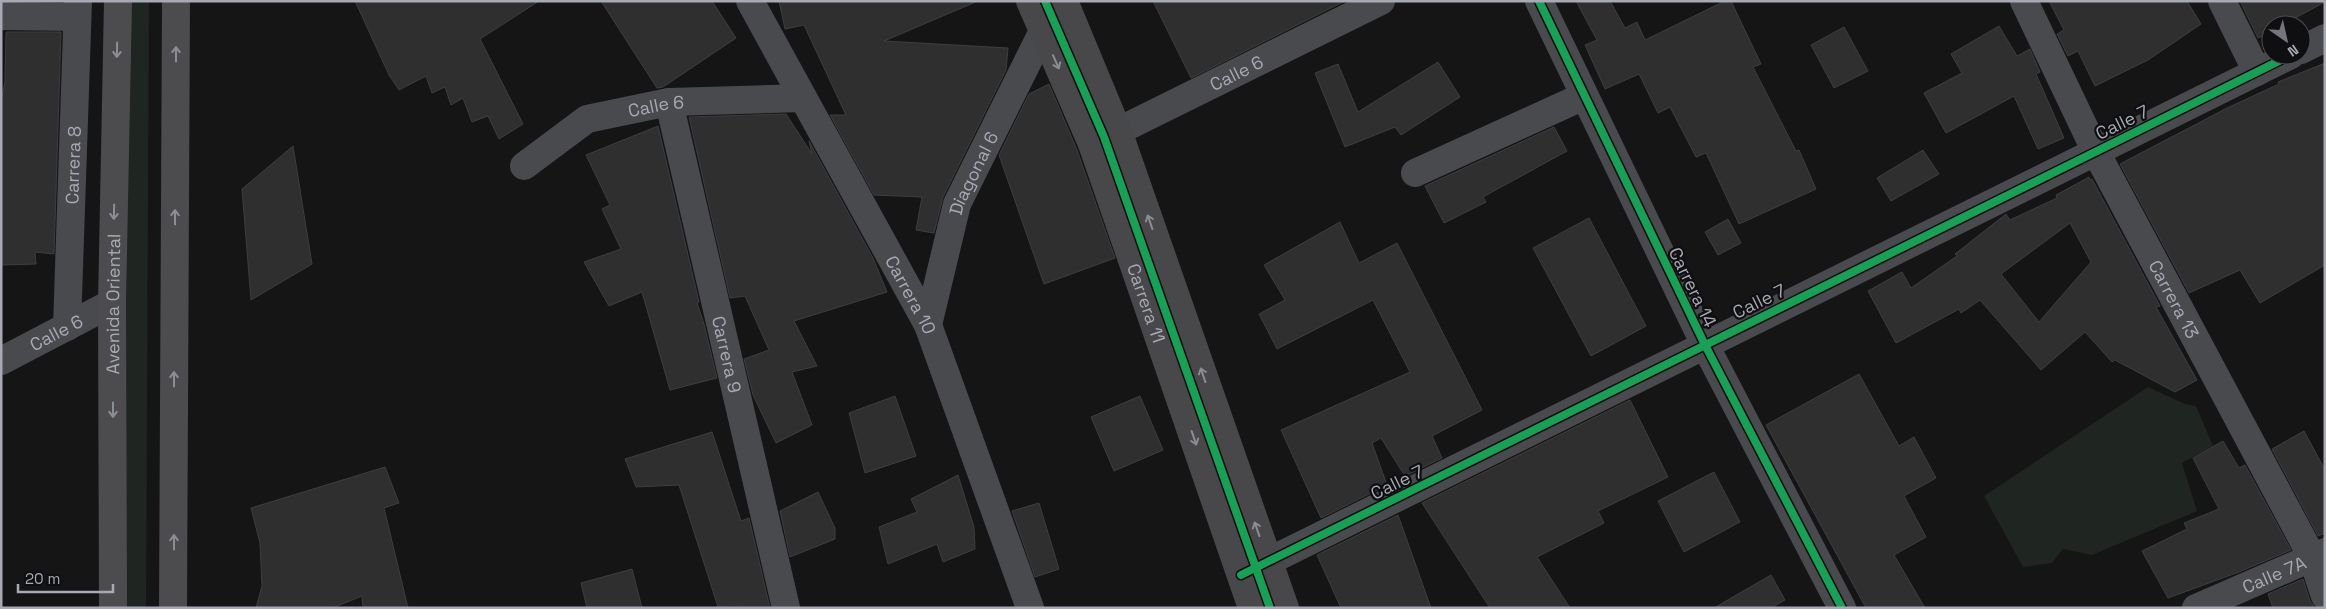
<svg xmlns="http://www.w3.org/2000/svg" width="2326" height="609" viewBox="0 0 2326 609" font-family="'Space Grotesk',sans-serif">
<rect width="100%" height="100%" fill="#151515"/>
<g fill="#1f2520">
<path d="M128,1H149L146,608H125C124,406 128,203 128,1Z"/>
<polygon points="2148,387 2185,404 2196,406 2213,446 2182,463 2197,511 2092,555 2063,549 2052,563 2023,567 1984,496"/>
</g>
<g fill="#2f2f30" stroke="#3d3e41" fill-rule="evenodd">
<polygon points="355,1 539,1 480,39 523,124 499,139 488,116 472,122 463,98 451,105 445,87 432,93 426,76 399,90 389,75"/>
<polygon points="601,1 712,1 736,38 663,87 657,88"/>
<polygon points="779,1 978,1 884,41 1008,48 1006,70 943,197 934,233 916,230 922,197 874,195 830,115 846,115 804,25 785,29"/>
<polygon points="1153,1 1345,1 1191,78"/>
<polygon points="1576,1 1610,1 1625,28 1637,22 1645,40 1725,1 1731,1 1761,64 1753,67 1796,151 1799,150 1816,189 1739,224 1706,153 1696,157 1670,107 1658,113 1639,74 1605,89 1585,45 1597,40"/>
<polygon points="2049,1 2187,1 2201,24 2148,60 2095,86 2078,51 2068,56 2057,34 2064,30"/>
<polygon points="2240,1 2325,1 2325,2 2282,25 2271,25 2271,31 2258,38"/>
<polygon points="1999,26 2017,56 2030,49 2040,72 2036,74 2064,138 2038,149 2014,96 1946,133 1924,93 1962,73 1951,54"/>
<polygon points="1844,27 1868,71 1834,88 1811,45"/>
<polygon points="6,32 61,32 54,254 35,252 36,264 1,265 1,100 5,82"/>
<polygon points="1438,62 1460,97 1401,135 1395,127 1345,147 1315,73 1338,64 1358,112"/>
<polygon points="2325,63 2325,265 2260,303 2240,270 2189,293 2120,164 2227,108 2279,84 2278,82"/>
<polygon points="1049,84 1077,150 1115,258 1044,284 999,155 1029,94"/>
<polygon points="786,114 812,154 809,141 873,258 887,292 794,321 817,366 792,372 812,425 776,443 753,395 744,359 769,350 745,296 730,298 689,117"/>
<polygon points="658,126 699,302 697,303 704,324 717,378 670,390 642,292 609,306 584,262 621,249 602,209 610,205 586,155"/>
<polygon points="1554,127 1567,151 1483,197 1486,202 1444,223 1425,186"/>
<polygon points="293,146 312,264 251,300 242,189"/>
<polygon points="1923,150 1939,174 1891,201 1877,178"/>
<path d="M2089,177L2090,180L2092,179L2160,306L2156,307L2197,380L2175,392L2115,360L2112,362L2085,332L2041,370L1980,300L1961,313L1959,309L1896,343L1868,291L1902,272L1911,288L1957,256L1955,254L2006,214L2010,220L2057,198L2056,195ZM2070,223L2091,262L2039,322L2001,274Z"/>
<polygon points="1589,218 1646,326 1591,356 1533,248"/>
<polygon points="1728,219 1741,243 1718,255 1705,232"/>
<polygon points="1340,222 1359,263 1397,243 1482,410 1432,436 1442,458 1405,476 1381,438 1372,443 1387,485 1321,518 1281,430 1410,372 1373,300 1277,349 1259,314 1285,300 1264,265"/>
<polygon points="1859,374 1899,446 1914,437 1936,478 1904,496 1926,537 1894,555 1925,608 1866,608 1766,425"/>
<polygon points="895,396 916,456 865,473 849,413"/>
<polygon points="1140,396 1163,450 1114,471 1091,417"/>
<polygon points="1630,400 1668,477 1598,511 1604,523 1537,557 1570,608 1490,608 1422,503"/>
<polygon points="2304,431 2325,470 2325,533 2318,536 2272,449"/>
<polygon points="712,432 741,521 749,518 770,608 718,607 679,485 636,487 625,459"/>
<polygon points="2223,441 2239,468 2245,465 2291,550 2239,572 2168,598 2142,551 2187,529 2184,523 2219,509 2193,458"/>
<polygon points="385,467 399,503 384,508 408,608 363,608 362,596 332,608 256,608 262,586 260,543 251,508"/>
<polygon points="1714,472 1740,522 1684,552 1658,501"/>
<polygon points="958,475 974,527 975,549 943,562 937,544 888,564 879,527 917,512 911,499"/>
<polygon points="818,492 835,528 835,539 790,557 780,511"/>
<polygon points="1039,503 1059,569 1035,577 1012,511"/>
<polygon points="1398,515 1431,608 1341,608 1317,555"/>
<polygon points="632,569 642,608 587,608 581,583"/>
<polygon points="1771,575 1785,600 1771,608 1714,608"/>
<polygon points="2303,579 2310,601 2315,608 2273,608 2268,594"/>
</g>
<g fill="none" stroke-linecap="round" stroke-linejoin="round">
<g stroke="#494a4e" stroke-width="28">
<path id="s1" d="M750,1L928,325L1030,608"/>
<polyline points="1539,1 1705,345 1842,608"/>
<path id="s2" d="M2024,1L2096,152L2312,557L2325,596"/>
<polyline points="2222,1 2257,72"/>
<polyline points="1,16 77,17"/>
<polyline points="2301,50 2325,38"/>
<path id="s3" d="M669,102L786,608"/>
<path id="s4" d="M1092,144L1381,1"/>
<path id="s5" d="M524,166L587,119L669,102L803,98"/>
<polyline points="1415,173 1584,96"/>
<path id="s6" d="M928,325L957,204L1043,31"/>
<path id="s7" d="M67,327L78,1"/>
<path id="s8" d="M1,361L112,303"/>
<polyline points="1241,575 2291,55"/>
<path id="s9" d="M2196,608L2325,552"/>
</g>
<g stroke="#48484b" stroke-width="28">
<path id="s10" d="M1030,1L1092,144L1252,608"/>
<polyline points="1064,1 1118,131 1285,608"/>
</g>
<g stroke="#4c4c4f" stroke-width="28">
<path id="s11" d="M113,608L112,303L118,1"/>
<polyline points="173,608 176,1"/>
</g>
<defs>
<g id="cycleway">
<polyline points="1045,1 1104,137 1270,608"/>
<polyline points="1539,1 1705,345 1842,608"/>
<polyline points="1241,575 2291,55"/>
</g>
</defs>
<use href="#cycleway" stroke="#0f0f11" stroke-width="11"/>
<use href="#cycleway" stroke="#1a9f57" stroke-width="8"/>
</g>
<defs><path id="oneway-shaft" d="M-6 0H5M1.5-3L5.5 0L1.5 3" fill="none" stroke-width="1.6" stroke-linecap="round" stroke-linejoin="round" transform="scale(1.25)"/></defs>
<g stroke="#8c8e96">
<use href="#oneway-shaft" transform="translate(117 50) rotate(91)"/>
<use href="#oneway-shaft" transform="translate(176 54) rotate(-90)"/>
<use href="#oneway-shaft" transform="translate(114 212) rotate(91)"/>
<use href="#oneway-shaft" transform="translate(175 217) rotate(-90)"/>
<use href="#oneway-shaft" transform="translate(174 379) rotate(-90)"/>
<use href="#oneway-shaft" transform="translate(113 410) rotate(90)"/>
<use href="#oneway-shaft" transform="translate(174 542) rotate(-90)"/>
</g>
<g stroke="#8a8d94">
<use href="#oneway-shaft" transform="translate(1056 62) rotate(66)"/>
<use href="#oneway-shaft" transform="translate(1150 222) rotate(-109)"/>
<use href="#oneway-shaft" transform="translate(1203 375) rotate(-109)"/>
<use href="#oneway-shaft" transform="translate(1194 438) rotate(71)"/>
<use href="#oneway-shaft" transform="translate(1257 529) rotate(-109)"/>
</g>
<g text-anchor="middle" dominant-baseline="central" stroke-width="4.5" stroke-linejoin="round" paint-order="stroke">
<g font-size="18" fill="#a7aab4" stroke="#0f0f11">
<text stroke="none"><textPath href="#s4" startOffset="161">Calle 6</textPath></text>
<text stroke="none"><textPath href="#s5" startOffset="149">Calle 6</textPath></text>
<text transform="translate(2122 122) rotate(-26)">Calle 7</text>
<text stroke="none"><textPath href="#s7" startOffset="162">Carrera 8</textPath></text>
<text stroke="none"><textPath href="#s6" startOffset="159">Diagonal 6</textPath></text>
<text transform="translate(1693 287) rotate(64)">Carrera 14</text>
<text stroke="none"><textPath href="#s1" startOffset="335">Carrera 10</textPath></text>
<text stroke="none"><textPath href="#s2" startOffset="334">Carrera 13</textPath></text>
<text transform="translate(1759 301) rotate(-26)">Calle 7</text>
<text stroke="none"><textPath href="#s10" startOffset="324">Carrera 11</textPath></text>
<text stroke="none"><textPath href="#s11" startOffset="304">Avenida Oriental</textPath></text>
<text stroke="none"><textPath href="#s8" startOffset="62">Calle 6</textPath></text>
<text stroke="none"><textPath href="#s3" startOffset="259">Carrera 9</textPath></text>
<text transform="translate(1397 482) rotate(-26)">Calle 7</text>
<text stroke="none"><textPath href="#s9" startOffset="85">Calle 7A</textPath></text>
</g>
</g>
<rect width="2326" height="609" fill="none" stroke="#a7aab4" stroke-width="5"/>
<g transform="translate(2286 40) rotate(146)"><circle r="24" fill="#0f0f11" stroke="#4c4d52"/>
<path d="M0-4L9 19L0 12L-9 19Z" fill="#74767c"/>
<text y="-8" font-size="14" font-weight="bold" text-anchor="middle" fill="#a7aab4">N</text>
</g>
<path d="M18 584v8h95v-8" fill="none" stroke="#a7aab4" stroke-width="2.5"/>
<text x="25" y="584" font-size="15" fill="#a7aab4" stroke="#0f0f11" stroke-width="4" paint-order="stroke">20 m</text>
</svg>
